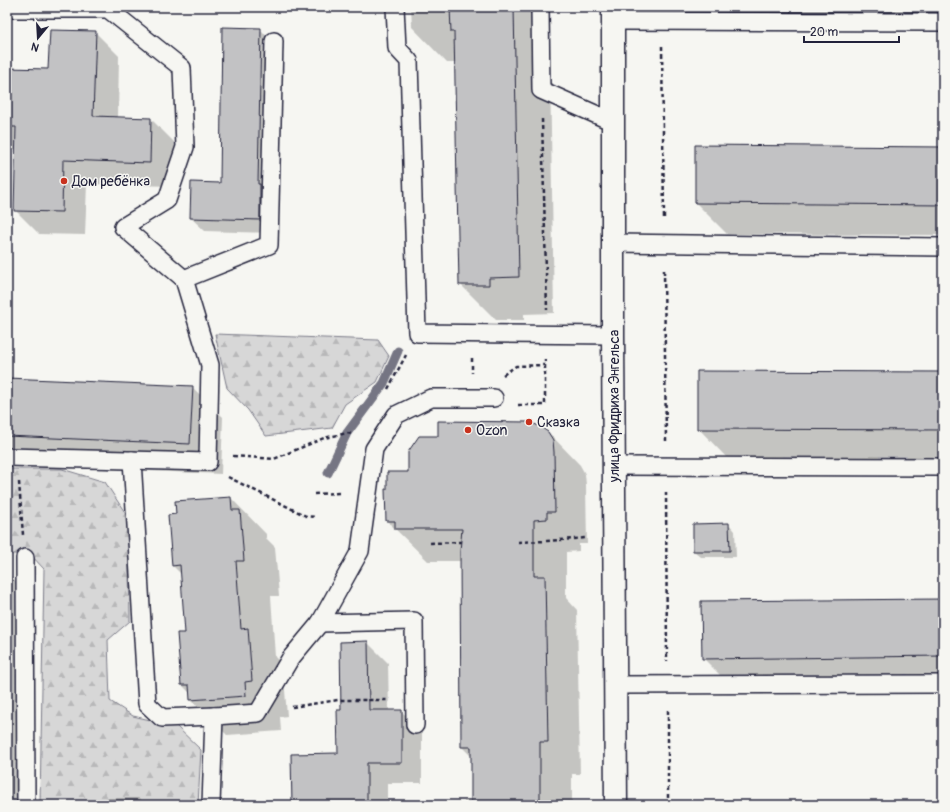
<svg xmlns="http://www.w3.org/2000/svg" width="950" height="812" viewBox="0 0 950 812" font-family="Pangolin,sans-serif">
<defs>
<pattern id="forest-firs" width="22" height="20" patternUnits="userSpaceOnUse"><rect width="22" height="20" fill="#d7d7d7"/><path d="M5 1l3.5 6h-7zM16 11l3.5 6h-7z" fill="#b8b8b9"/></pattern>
</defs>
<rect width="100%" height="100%" fill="#f6f6f2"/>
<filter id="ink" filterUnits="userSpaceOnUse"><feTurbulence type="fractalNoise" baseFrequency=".025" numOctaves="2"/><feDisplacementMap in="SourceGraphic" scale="8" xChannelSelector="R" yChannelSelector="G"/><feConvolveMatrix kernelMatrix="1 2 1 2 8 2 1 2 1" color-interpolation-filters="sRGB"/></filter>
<g filter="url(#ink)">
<g fill="url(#forest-firs)" stroke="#7c7c89">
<polygon points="215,334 378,340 389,356 377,382 345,404 332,428 266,436 248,410 227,388"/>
<polygon points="7,469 62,469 105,482 128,517 130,621 108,640 110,701 133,716 176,726 201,750 198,805 40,805 44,569 30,554 7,554"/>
</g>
<g fill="#0003">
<polygon points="411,7 549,7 554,313 524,314 524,320 496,320 460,284 456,63 447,63 412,27"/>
<polygon points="720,7 943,7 943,14 726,13"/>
<polygon points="260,29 273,42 273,233 205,231 191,218 221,184"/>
<polygon points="95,32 119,56 118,118 151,119 175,143 174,186 87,184 85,235 39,234 15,210 16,150 7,150 7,69 49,70"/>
<polygon points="943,148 943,235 727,234 696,203"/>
<polygon points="943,373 943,460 728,459 698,428"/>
<polygon points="7,379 192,387 223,417 221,474 7,465"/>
<polygon points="548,432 580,465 585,474 586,485 587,544 579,544 579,551 566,552 566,598 577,610 580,774 572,774 572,805 464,805 464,801 472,801 472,757 462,747 461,561 428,561 387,521 409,473"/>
<polygon points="231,498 266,534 266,538 275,547 279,596 271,596 275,657 283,665 287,716 280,717 281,731 227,735 191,700 190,693 182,685 186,634 181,574 173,566 177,515"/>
<polygon points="729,524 735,531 736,557 701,557 694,551"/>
<polygon points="7,572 18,584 22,805 7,805"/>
<polygon points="943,600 943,687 734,689 703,658"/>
<polygon points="367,642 388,663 389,711 401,711 422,731 422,783 387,783 387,805 293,805 339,754 342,711"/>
<polygon points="106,798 139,798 146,805 106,805"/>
</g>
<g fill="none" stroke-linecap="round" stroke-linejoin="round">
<polyline stroke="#757583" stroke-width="9" points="328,473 347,433 384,383 398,351"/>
</g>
<g fill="#c2c2c4" stroke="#22223b">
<polygon points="450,7 514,7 519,277 489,278 489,285 459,285 454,32 451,32"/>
<polygon points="222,27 261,28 258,184 260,184 260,220 190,218 191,182 220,183"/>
<polygon points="50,30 96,31 93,116 151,118 150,163 63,160 62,212 14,211 16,127 7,127 7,68 48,69"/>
<polygon points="695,145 943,147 943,205 695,203"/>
<polygon points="697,371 943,372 943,430 697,429"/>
<polygon points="7,378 193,386 190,444 7,436"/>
<polygon points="438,421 529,422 539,426 548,432 553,440 554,452 555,512 547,512 547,519 534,520 534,576 545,576 548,742 540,742 540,805 471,805 471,747 461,747 460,551 462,529 395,529 395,521 386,521 385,489 387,489 387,472 408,472 408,452 419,436 438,436"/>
<polygon points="231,497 232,510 240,510 244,561 236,561 241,629 248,628 252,681 245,682 246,696 190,700 189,685 181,685 177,633 185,633 180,565 172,566 168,515 176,514 175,501"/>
<polygon points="729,523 730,551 693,551 693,524"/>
<polygon points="943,599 943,656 702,659 701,601"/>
<polygon points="368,641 369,710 402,710 402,763 367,763 367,805 292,805 291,754 338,753 337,710 341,710 340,642"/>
</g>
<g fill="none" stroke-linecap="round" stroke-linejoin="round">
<defs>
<g id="service">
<polyline points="395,7 397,48 409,61 417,333 613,335"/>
<polyline points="540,7 541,90 613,122"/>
<polyline points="7,9 108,9 182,68 185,147 167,200 123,227 184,279"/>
<polyline points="613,21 943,22"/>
<polyline points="613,243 943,247"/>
<polyline points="7,457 208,462 210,365 184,279 269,245 274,41"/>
<polyline points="132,460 147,704 162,718 214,716 211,805"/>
<polyline points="614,466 943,467"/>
<polyline points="25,558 26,805"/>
<polyline points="616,685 943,684"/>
<polyline points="214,716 258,713 290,659 320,623"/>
<polyline points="415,725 414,621 320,623 360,551 374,449 396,415 431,398 494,398"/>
</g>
<polyline id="tertiary" points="613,7 613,335 616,805"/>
</defs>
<use href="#service" stroke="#22223b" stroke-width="20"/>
<use href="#tertiary" stroke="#22223b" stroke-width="25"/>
<g stroke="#22223b" stroke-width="2.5" stroke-dasharray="4 3" stroke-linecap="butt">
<polyline points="662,46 664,219"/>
<polyline points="542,119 547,310"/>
<polyline points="664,270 666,441"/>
<polyline points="472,358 472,373"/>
<polyline points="503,375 516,366 545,365"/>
<polyline points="388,389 406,355"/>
<polyline points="518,405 545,405 545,359"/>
<polyline points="233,456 274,459 324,438 347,433 353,434"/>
<polyline points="228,477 306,516 315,517"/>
<polyline points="19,482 23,535"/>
<polyline points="666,492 667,661"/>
<polyline points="314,494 342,493"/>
<polyline points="518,542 547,541 586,538"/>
<polyline points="430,543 461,542"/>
<polyline points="292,707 338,700 390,700"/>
<polyline points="668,710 668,805"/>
</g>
<use href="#service" stroke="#f6f6f2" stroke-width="17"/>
<use href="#tertiary" stroke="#f6f6f2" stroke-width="22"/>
</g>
</g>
<g fill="#c8321e" stroke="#f6f6f2" stroke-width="1.5">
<circle cx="64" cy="181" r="4"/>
<circle cx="529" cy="422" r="4"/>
<circle cx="468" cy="430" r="4"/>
</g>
<g text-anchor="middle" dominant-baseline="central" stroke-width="3" stroke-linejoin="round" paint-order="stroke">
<g font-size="14" fill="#22223b" stroke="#f6f6f2" text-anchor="start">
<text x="72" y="181">Дом ребёнка</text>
<text x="537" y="422">Сказка</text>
<text x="476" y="430">Ozon</text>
</g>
<g font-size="14" fill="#22223b" stroke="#f6f6f2">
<text transform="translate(614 406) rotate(-90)">улица Фридриха Энгельса</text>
</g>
</g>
<rect width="950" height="812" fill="none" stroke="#f6f6f2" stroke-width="24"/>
<rect x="12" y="12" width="926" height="788" fill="none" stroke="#22223b" stroke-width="1.5" filter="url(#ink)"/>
<g transform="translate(38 38) rotate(198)" stroke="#f6f6f2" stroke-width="3" paint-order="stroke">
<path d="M0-3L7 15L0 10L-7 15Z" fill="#22223b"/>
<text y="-6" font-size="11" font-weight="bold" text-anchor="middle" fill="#22223b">N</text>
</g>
<path d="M804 36v6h95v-6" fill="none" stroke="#22223b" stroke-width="2"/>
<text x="810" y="36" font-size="12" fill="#22223b" stroke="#f6f6f2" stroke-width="3" paint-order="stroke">20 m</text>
</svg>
